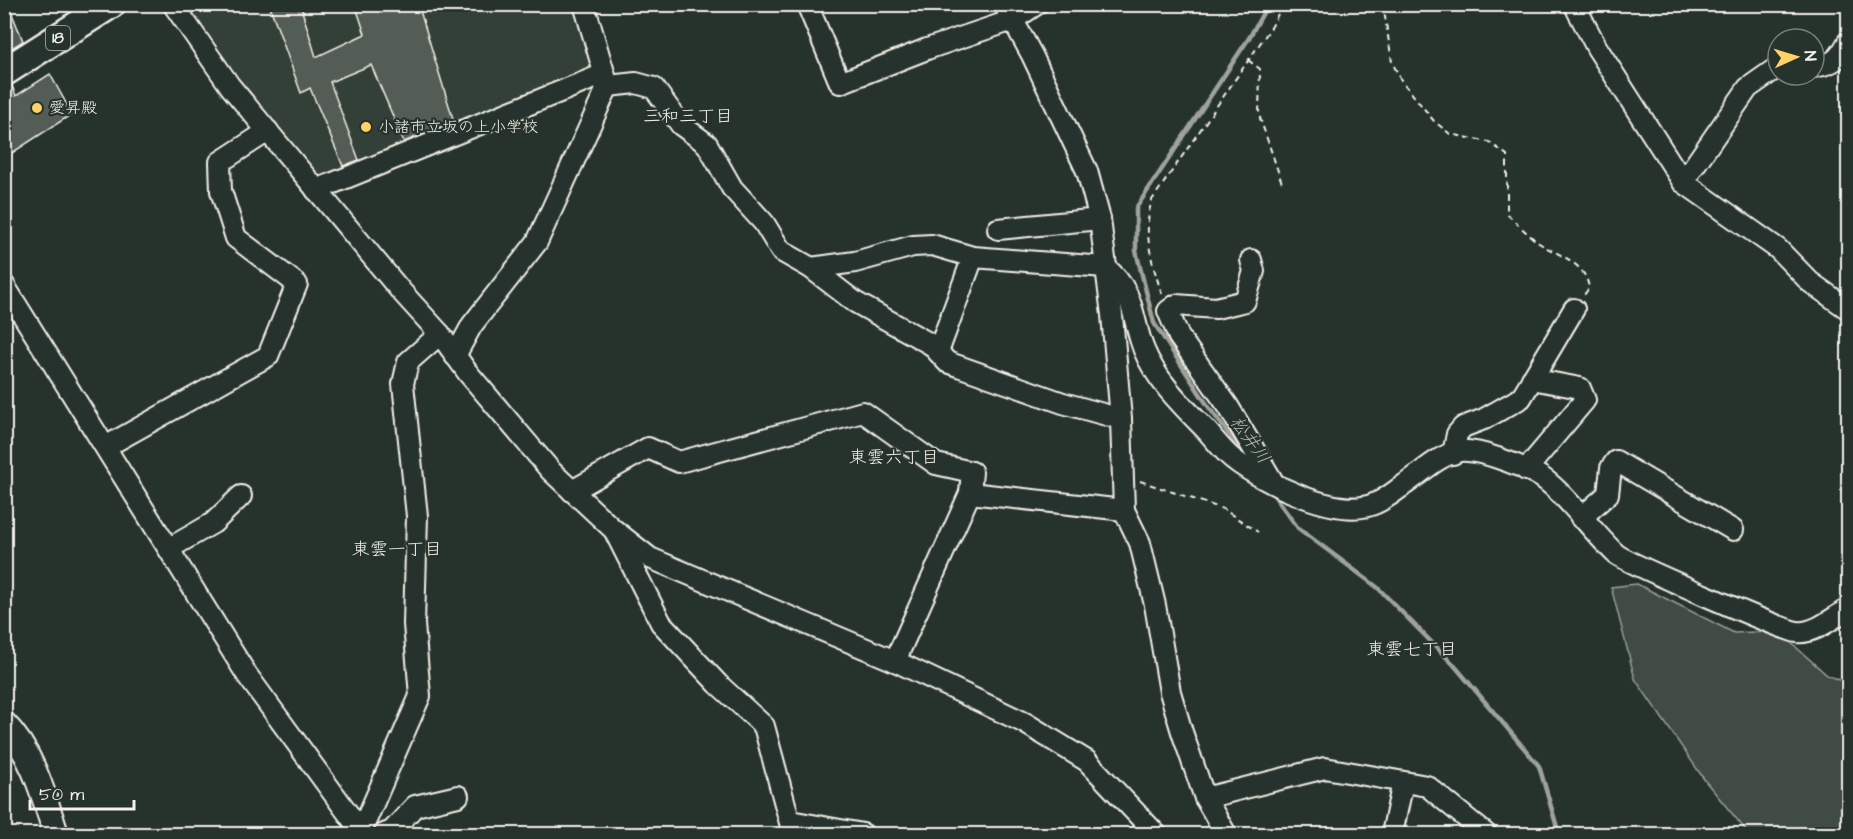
<svg xmlns="http://www.w3.org/2000/svg" width="1853" height="839" viewBox="0 0 1853 839" font-family="'Architects Daughter','Klee One',sans-serif">
<rect width="100%" height="100%" fill="#26332d"/>
<filter id="ink" filterUnits="userSpaceOnUse"><feTurbulence type="fractalNoise" baseFrequency=".0167" numOctaves="2"/><feDisplacementMap in="SourceGraphic" scale="12" xChannelSelector="R" yChannelSelector="G"/><feConvolveMatrix kernelMatrix="1 2 1 2 8 2 1 2 1" color-interpolation-filters="sRGB"/></filter>
<g filter="url(#ink)">
<polygon fill="#333f39" points="189,5 576,5 602,65 316,190"/>
<polygon fill="#414b45" stroke="#9a9e96" stroke-width="1.5" points="1637,584 1734,633 1778,631 1827,675 1848,684 1848,834 1749,834 1706,782 1635,679 1611,587"/>
<g fill="none" stroke-linecap="round" stroke-linejoin="round">
<g stroke="#9fa39b" stroke-width="4.5">
<polyline points="1247,459 1208,406 1154,323 1136,251 1136,208 1249,38 1268,4"/>
<polyline points="1270,490 1298,528 1377,587 1454,665 1539,766 1559,834"/>
</g>
</g>
<g fill="#525c55" stroke="#f4f1e8" stroke-width="1.5">
<polygon points="4,4 8,4 23,41 4,53"/>
<polygon points="269,4 300,4 316,57 365,34 355,4 418,4 454,122 404,142 371,65 330,82 359,160 343,166 310,88 301,93"/>
<polygon points="50,74 72,114 12,153 4,139 4,88 12,86 16,96"/>
</g>
<g fill="none" stroke-linecap="round" stroke-linejoin="round">
<defs>
<g id="minor">
<polyline points="173,4 230,86 400,290 440,334 468,373 551,471 613,529 650,558 895,661 1025,723 1087,761 1156,834"/>
<polyline points="807,4 840,83 927,49 1013,20 1037,4"/>
<polyline points="1004,4 1032,55 1087,171 1100,219 1112,315 1121,419 1124,510 1140,543 1155,605 1170,692 1182,732 1205,798 1226,834"/>
<polyline points="1574,4 1597,48 1683,182 1778,249 1810,282 1848,309"/>
<path d="M1814,67C1834,64 1839,59 1848,42"/>
<polyline points="608,86 636,83 654,88 681,125 707,144 732,188 764,223 781,251 811,268 855,302 932,345 947,362 1063,403 1121,419"/>
<polyline points="1683,182 1748,88 1778,67"/>
<polyline points="316,190 604,74"/>
<polyline points="998,229 1100,219"/>
<polyline points="1251,260 1254,271 1245,301 1216,308 1176,305 1168,311 1179,337 1228,406 1272,480"/>
<path d="M811,268L855,262L913,246L932,245L973,257L1105,267C1136,292 1131,317 1144,350C1157,382 1184,407 1207,431C1215,440 1223,451 1233,459C1262,482 1340,521 1376,503C1386,499 1395,491 1404,485C1420,474 1440,454 1460,451C1479,449 1519,465 1536,474C1560,486 1593,533 1616,554C1626,562 1785,631 1797,632C1815,634 1834,617 1848,609"/>
<polyline points="4,285 247,675 363,834"/>
<polyline points="938,352 973,257"/>
<polyline points="455,356 472,325 537,242 608,86 584,4"/>
<polyline points="107,446 268,356 297,284 236,238 221,191 220,162 268,131"/>
<polyline points="1453,454 1457,434 1463,427 1484,419 1521,398 1574,309"/>
<polyline points="1526,470 1585,400 1580,388 1532,379"/>
<polyline points="572,491 648,448 679,462 863,412 936,464 972,472 970,493"/>
<polyline points="1581,518 1608,494 1611,468 1616,461 1733,530"/>
<polyline points="616,534 661,623 718,684 764,726 793,834"/>
<polyline points="170,548 213,523 241,496"/>
<polyline points="895,661 970,493 1124,510"/>
<polyline points="1205,798 1325,768 1427,786 1486,834"/>
<polyline points="790,821 863,834"/>
<polyline points="360,834 420,696 414,624 417,516 403,384 408,362 440,334"/>
<polyline points="384,834 392,831 415,806 458,796"/>
<polyline points="1392,834 1403,782"/>
</g>
<path id="major" d="M4,724C33,753 44,797 56,834"/>
<polyline id="highway" points="4,72 111,4"/>
</defs>
<use href="#minor" stroke="#f4f1e8" stroke-width="24"/>
<use href="#major" stroke="#f4f1e8" stroke-width="28"/>
<use href="#highway" stroke="#f4f1e8" stroke-width="32"/>
<g stroke="#f4f1e8" stroke-width="2" stroke-dasharray="6 4.5" stroke-linecap="butt">
<path d="M1383,4L1392,62L1401,80L1434,121L1450,134L1489,142L1507,155V214C1518,224 1528,235 1539,243C1558,256 1585,261 1589,288L1584,295"/>
<polyline points="1248,60 1260,69 1259,115 1283,186"/>
<path d="M1162,294C1152,264 1142,231 1152,200L1272,26L1283,4"/>
<polyline points="1140,481 1223,509 1258,532"/>
</g>
<use href="#minor" stroke="#26332d" stroke-width="20"/>
<use href="#major" stroke="#26332d" stroke-width="24"/>
<use href="#highway" stroke="#26332d" stroke-width="27"/>
</g>
</g>
<g fill="#ffd166" stroke="#26332d" stroke-width="2">
<circle cx="37" cy="108" r="6"/>
<circle cx="366" cy="127" r="6"/>
</g>
<g text-anchor="middle" dominant-baseline="central" stroke-width="4.5" stroke-linejoin="round" paint-order="stroke">
<rect fill="#26332d" stroke="#b6b8b0" stroke-width="1.5" x="46" y="26" width="24" height="24" rx="4.5"/>
<g font-size="15" font-weight="bold" fill="#f4f1e8">
<text x="58" y="38">18</text>
</g>
<g font-size="16" fill="#f4f1e8" stroke="#26332d" text-anchor="start">
<text x="49" y="108">愛昇殿</text>
<text x="378" y="127">小諸市立坂の上小学校</text>
</g>
<g font-size="18" fill="#f4f1e8" stroke="#26332d">
<text x="688" y="116">三和三丁目</text>
<text x="894" y="457">東雲六丁目</text>
<text x="397" y="549">東雲一丁目</text>
<text x="1412" y="649">東雲七丁目</text>
</g>
<g font-size="18" font-style="italic" fill="#bcbdb5" stroke="#26332d">
<text transform="translate(1250 440) rotate(54)">松井川</text>
</g>
</g>
<rect width="1853" height="839" fill="none" stroke="#26332d" stroke-width="24"/>
<rect x="12" y="12" width="1829" height="815" fill="none" stroke="#f4f1e8" stroke-width="2" filter="url(#ink)"/>
<g transform="translate(1796 57) rotate(86)"><circle r="28" fill="#26332d" stroke="#787f78" stroke-width="1.5"/>
<path d="M0-4.5L10 22L0 15L-10 22Z" fill="#ffd166"/>
<text y="-9" font-size="16" font-weight="bold" text-anchor="middle" fill="#f4f1e8">N</text>
</g>
<path d="M30 800v9h104v-9" fill="none" stroke="#f4f1e8" stroke-width="3"/>
<text x="39" y="800" font-size="18" fill="#f4f1e8" stroke="#26332d" stroke-width="4.5" paint-order="stroke">50 m</text>
</svg>
